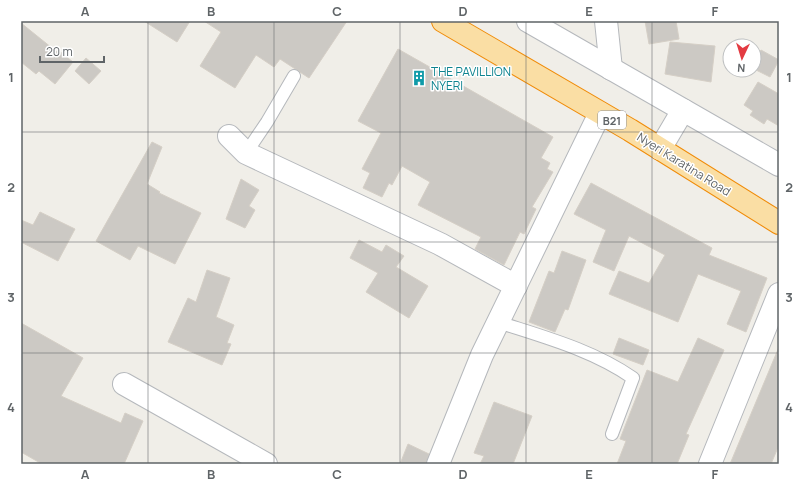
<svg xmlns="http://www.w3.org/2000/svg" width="800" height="485" viewBox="0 0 800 485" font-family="Manrope,sans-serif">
<rect width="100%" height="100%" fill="#f0eee8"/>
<g fill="#ccc9c4" stroke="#d5cfc6">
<polygon points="144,21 190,21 177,42"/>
<polygon points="204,21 347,21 309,78 280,59 274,67 256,55 235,88 200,66 221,32"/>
<polygon points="645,21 676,21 679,39 649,44"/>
<polygon points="21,23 57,52 58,50 73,62 55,84 39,71 36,74 21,62"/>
<polygon points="670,42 715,46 711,82 665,74"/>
<polygon points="398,49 553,137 541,158 550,163 547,169 553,172 532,207 536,209 524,234 520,232 504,265 475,249 481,237 418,205 430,182 402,166 392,185 389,183 382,197 363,188 370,173 362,169 381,133 358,121"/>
<polygon points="761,50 779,60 770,77 754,69 754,62"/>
<polygon points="86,58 101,71 89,84 75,71"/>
<polygon points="758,82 779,94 779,126 767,119 764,124 750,115 753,111 744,105"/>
<polygon points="152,142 162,147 147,184 160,192 159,193 201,213 175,264 138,246 130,260 96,241"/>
<polygon points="241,179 259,190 249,206 255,210 245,228 226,219"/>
<polygon points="591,183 712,248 709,255 767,278 746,332 727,324 741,291 698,274 678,322 609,294 619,271 649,283 665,255 629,236 614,271 593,262 606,230 574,214"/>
<polygon points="40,212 75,229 58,261 21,242 21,220 33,225"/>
<polygon points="359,240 382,252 386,245 404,256 396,267 428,286 409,318 366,292 378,273 350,258"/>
<polygon points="562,251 586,260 568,310 565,309 555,332 529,322 549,271 554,273"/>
<polygon points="207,270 230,278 216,317 234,325 227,343 231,344 222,365 168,342 188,298 196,302"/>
<polygon points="21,323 83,358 61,396 121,423 125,413 143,421 124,464 42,464 21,452"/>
<polygon points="619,338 649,350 643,365 613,354"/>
<polygon points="698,338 724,350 686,434 689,435 677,464 617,464 626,441 620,439 647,370 678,382"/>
<polygon points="779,347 779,445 771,464 730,464"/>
<polygon points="494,402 532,416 513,464 480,464 484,456 474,453"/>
<polygon points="408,444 429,454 426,464 400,464"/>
</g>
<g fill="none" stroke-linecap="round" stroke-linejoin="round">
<defs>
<g id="service">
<polyline points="246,153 267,122 294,76"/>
<path d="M498,322C544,337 593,350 633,378L612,434"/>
</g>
<g id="minor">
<polyline points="528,21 779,165"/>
<polyline points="606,21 611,69"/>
<polyline points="229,136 246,153 440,244 516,286"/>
<polyline points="660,149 683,110"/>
<polyline points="124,384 266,464"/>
<polyline points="438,464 482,355 600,113"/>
<polyline points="710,464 779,294"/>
</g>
<polyline id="trunk" points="443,21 630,130 779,223"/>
</defs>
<use href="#service" stroke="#b5b8bc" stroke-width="14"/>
<use href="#minor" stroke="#b5b8bc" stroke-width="24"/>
<use href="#trunk" stroke="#f08c09" stroke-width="24"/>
<use href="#service" stroke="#fff" stroke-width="12"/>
<use href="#minor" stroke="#fff" stroke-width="22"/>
<use href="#trunk" stroke="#fadea4" stroke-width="22"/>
</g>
<path fill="none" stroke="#5f6467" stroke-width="1" stroke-opacity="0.55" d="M148,21V464M274,21V464M400,21V464M526,21V464M652,21V464M21,132H779M21,242H779M21,353H779"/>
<defs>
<symbol id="building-bare" viewBox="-9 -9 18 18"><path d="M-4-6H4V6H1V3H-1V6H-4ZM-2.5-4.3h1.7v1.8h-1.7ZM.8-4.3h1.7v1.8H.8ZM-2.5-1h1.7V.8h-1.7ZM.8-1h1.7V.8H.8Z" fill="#0f9aa8" stroke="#fff" stroke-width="2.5" paint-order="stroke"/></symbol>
</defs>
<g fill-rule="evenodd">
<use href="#building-bare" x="408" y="67" width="22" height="22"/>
</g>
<g text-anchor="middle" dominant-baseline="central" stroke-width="3" stroke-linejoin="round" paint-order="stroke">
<rect fill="#fff" stroke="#8f9295" stroke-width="1" x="598" y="111" width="28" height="18" rx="3"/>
<g font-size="11" font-weight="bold" fill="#5f6467">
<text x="612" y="120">B21</text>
</g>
<g font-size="12" fill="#0d838f" stroke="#fff" text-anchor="start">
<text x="431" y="71">THE PAVILLION<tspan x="431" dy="14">NYERI</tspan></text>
</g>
<g font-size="12" fill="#5f6467" stroke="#fff">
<text transform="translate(684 164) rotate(32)">Nyeri Karatina Road</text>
</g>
</g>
<rect width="800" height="485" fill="none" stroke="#ffffff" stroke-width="44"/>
<g transform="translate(742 58) rotate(184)"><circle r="19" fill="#ffffff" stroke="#bfc1c2"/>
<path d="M0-3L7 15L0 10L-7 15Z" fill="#e33b42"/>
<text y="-6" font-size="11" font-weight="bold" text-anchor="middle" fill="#5f6467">N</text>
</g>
<path d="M40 56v6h64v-6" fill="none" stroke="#5f6467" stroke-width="2"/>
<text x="46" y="56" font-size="12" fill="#5f6467" stroke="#ffffff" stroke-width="3" paint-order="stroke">20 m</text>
<rect x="22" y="22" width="756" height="441" fill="none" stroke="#5f6467" stroke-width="1.5"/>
<g font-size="13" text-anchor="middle" font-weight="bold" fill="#5f6467">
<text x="85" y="16">A</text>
<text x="211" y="16">B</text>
<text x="337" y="16">C</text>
<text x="463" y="16">D</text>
<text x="589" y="16">E</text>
<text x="715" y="16">F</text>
<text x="11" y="82">1</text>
<text x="789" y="82">1</text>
<text x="11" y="192">2</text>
<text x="789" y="192">2</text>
<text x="11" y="302">3</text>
<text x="789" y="302">3</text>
<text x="11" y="412">4</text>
<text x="789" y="412">4</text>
<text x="85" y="479">A</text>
<text x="211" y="479">B</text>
<text x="337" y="479">C</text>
<text x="463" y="479">D</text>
<text x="589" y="479">E</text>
<text x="715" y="479">F</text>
</g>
</svg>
